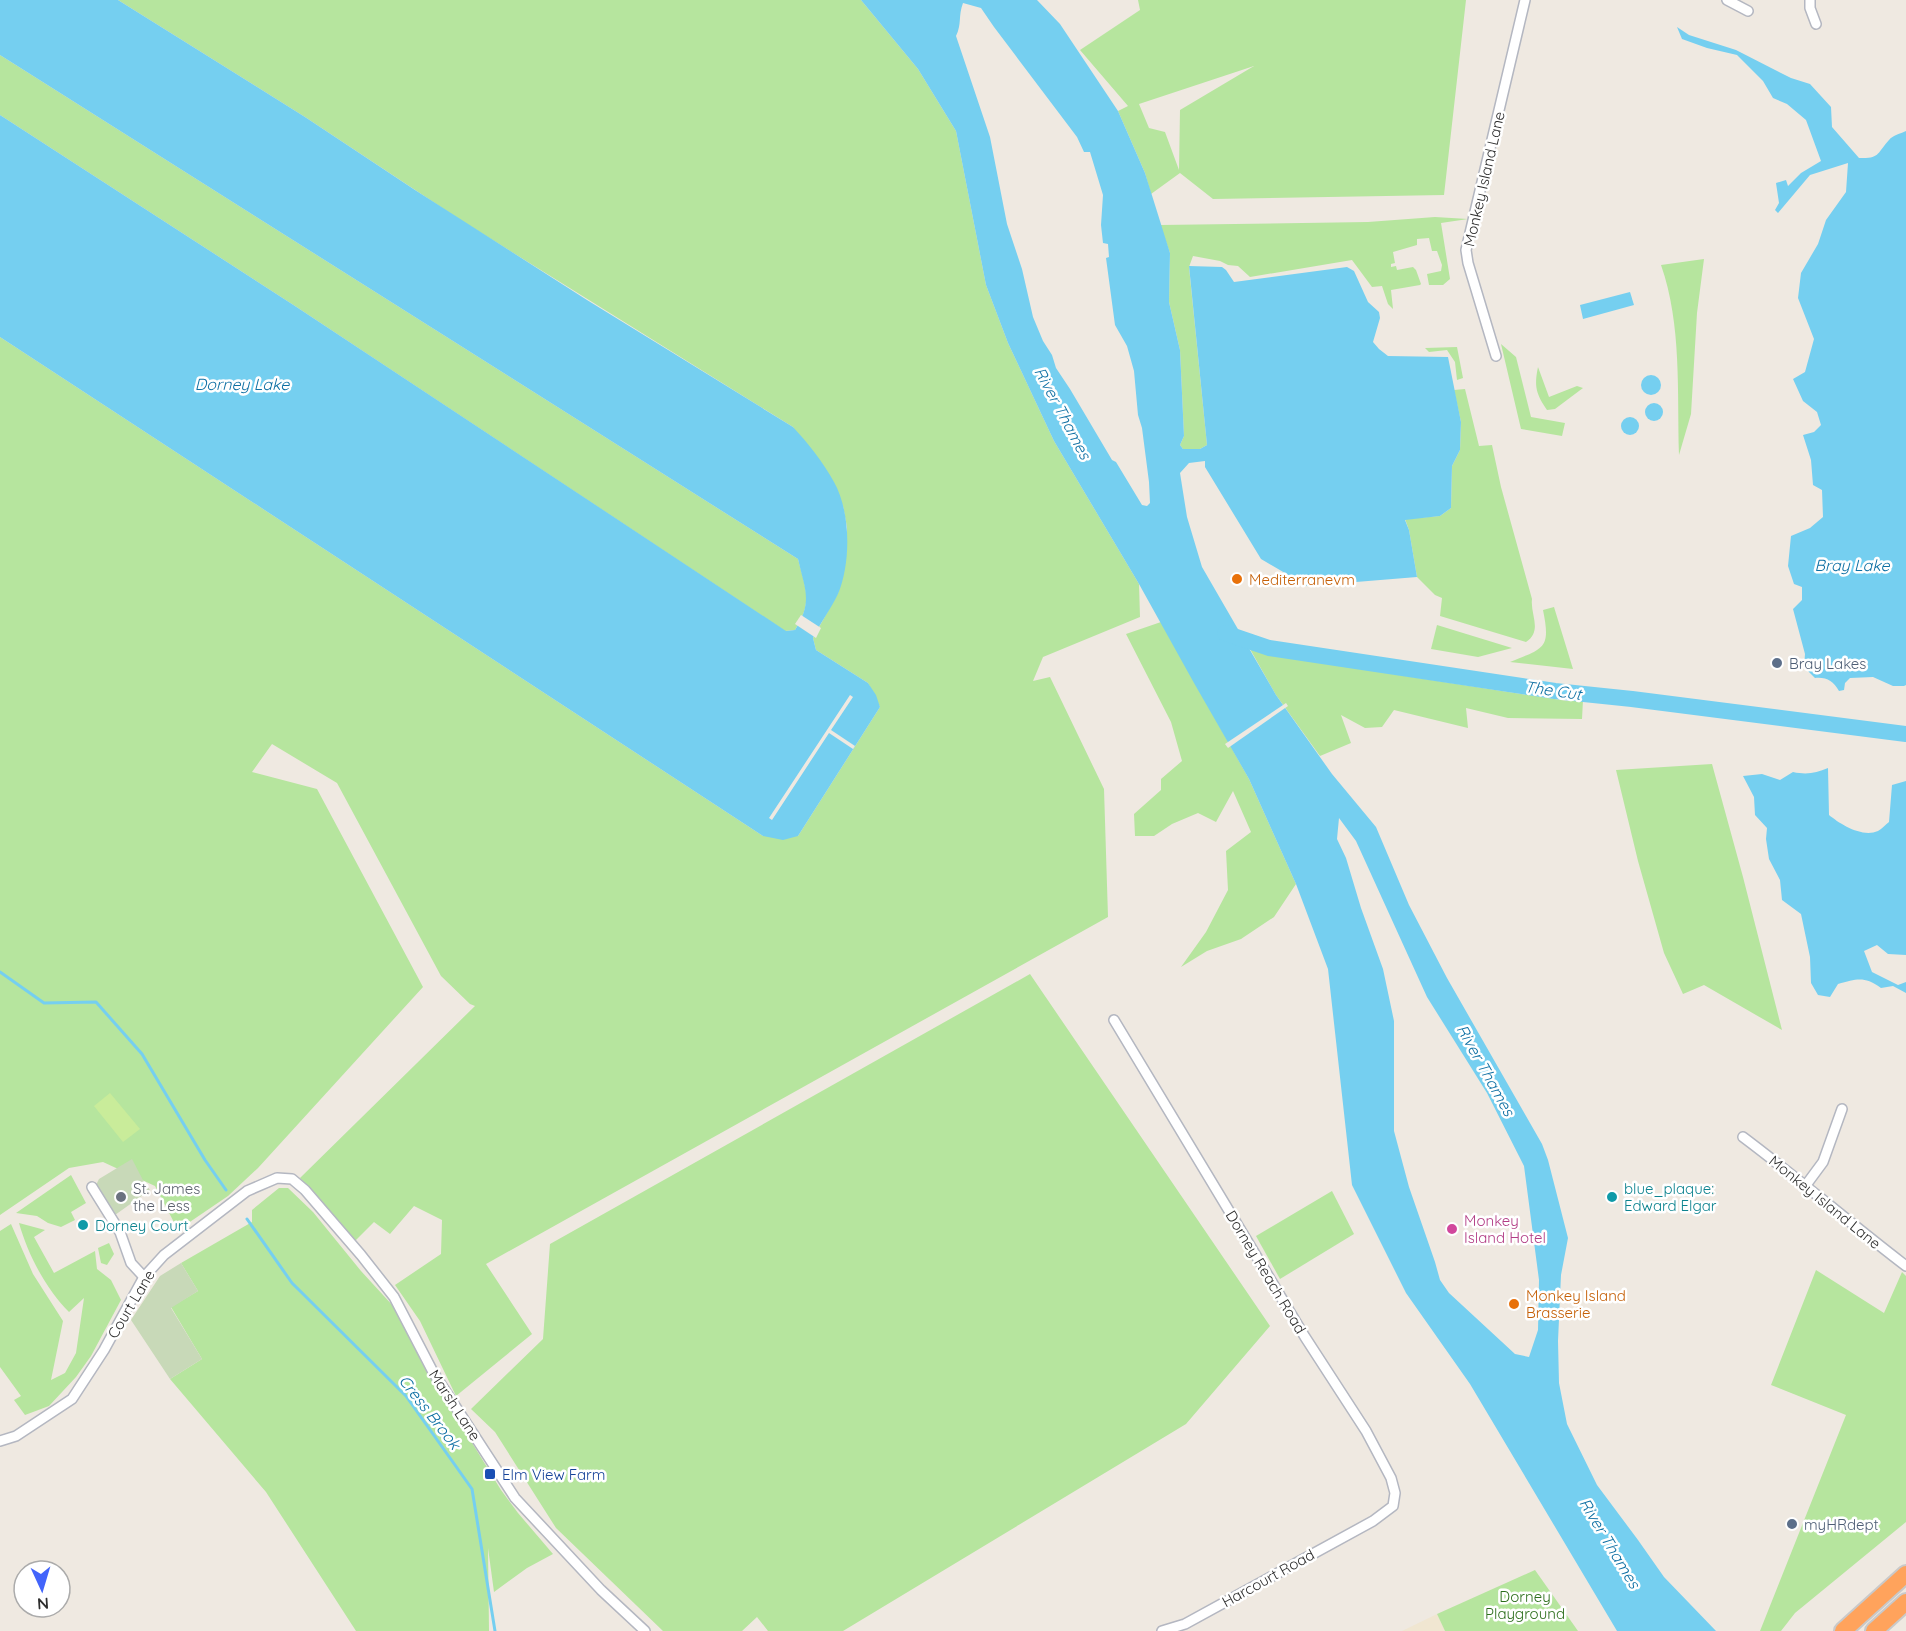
<svg xmlns="http://www.w3.org/2000/svg" width="1906" height="1631" viewBox="0 0 1906 1631" font-family="Quicksand,sans-serif">
<rect width="100%" height="100%" fill="#efe9e1"/>
<polygon fill="#f0e6d1" points="1437,1614 1445,1631 1402,1631"/>
<g fill="#b6e59e" fill-rule="evenodd">
<polygon points="118,0 861,0 918,69 956,131 986,285 1008,343 1054,441 1139,584 1140,617 1043,657 1033,681 1050,677 1104,789 1108,917 486,1264 532,1334 456,1396 420,1321 395,1285 441,1254 442,1220 414,1206 390,1234 374,1222 354,1242 300,1178 475,1006 470,1004 441,976 337,783 272,744 252,772 317,789 423,987 258,1168 228,1196 178,1230 155,1186 103,1162 69,1168 0,1215 0,337 763,836 798,836 880,707 868,683 816,650 813,638 838,593 843,575 847,547 847,527 843,506 793,427 462,221 305,117"/>
<path d="M1138,0H1466L1444,195L1213,199L1180,173L1151,194L1145,173L1118,111L1128,106L1080,50L1140,10ZM1254,66L1180,110L1179,170L1165,132L1149,128L1139,104Z"/>
<path d="M0,55L798,559C806,590 813,601 795,630L785,631L295,306L0,115Z"/>
<polygon points="1435,217 1468,219 1441,223 1450,279 1443,285 1429,285 1427,274 1441,271 1442,265 1437,251 1432,251 1429,238 1417,239 1417,245 1393,252 1395,263 1391,264 1391,267 1396,266 1397,270 1413,267 1416,270 1421,284 1420,285 1391,290 1393,309 1388,304 1382,286 1372,287 1352,260 1250,277 1238,266 1228,265 1220,261 1193,256 1189,267 1207,445 1200,449 1183,449 1180,445 1184,436 1180,350 1169,302 1170,253 1160,225 1368,222"/>
<path d="M1704,259L1697,313L1691,414L1679,455C1677,392 1682,325 1661,265Z"/>
<polygon points="1501,344 1516,357 1531,417 1565,423 1562,436 1521,429"/>
<polygon points="1457,347 1463,378 1457,380 1455,362 1447,350 1429,352 1425,348"/>
<path d="M1538,367L1549,397L1577,386L1583,388L1555,409L1547,410C1536,394 1534,386 1538,367Z"/>
<path d="M1465,389L1479,446L1492,445L1501,487L1532,599C1530,614 1543,631 1526,642L1440,616L1442,598L1435,595L1417,577L1409,530L1405,519L1440,516L1451,508L1452,466L1460,450L1461,422L1454,390Z"/>
<path d="M1554,607L1573,669L1510,662C1544,648 1551,649 1543,610Z"/>
<polygon points="1161,622 1249,779 1296,884 1274,917 1241,939 1207,951 1181,967 1206,932 1228,890 1226,851 1251,832 1233,791 1216,822 1198,813 1172,824 1154,836 1135,836 1134,814 1161,790 1161,779 1182,761 1171,722 1126,634"/>
<polygon points="1437,625 1512,648 1478,657 1431,649"/>
<polygon points="1255,641 1309,661 1567,701 1583,700 1582,719 1508,718 1466,708 1468,728 1394,710 1382,727 1365,728 1341,715 1351,743 1320,756 1276,695 1250,649 1250,644"/>
<polygon points="1712,764 1743,877 1782,1030 1704,985 1683,994 1664,953 1638,861 1616,770"/>
<polygon points="1030,974 1270,1326 1186,1424 843,1631 768,1631 757,1617 742,1631 663,1631 556,1528 495,1432 471,1409 543,1339 550,1244"/>
<polygon points="71,1175 86,1203 71,1212 75,1220 61,1227 48,1223 37,1216 16,1213"/>
<polygon points="279,1188 288,1188 313,1212 361,1271 394,1307 447,1402 501,1490 518,1513 553,1554 527,1568 494,1592 488,1548 489,1631 356,1631 266,1492 170,1379 202,1359 171,1307 198,1291 181,1263 252,1222 252,1210"/>
<polygon points="1332,1191 1354,1234 1280,1279 1256,1236"/>
<path d="M19,1223L45,1230L34,1237L54,1273L95,1251L97,1269L111,1280L121,1300L91,1356L76,1377L49,1406L25,1415L14,1400L21,1396L0,1367V1231L11,1224L33,1274L63,1321L51,1380L65,1373L76,1353L84,1298L69,1312C46,1289 28,1255 19,1223Z"/>
<polygon points="109,1243 114,1254 107,1265 101,1263 98,1248"/>
<polygon points="1816,1270 1884,1313 1902,1272 1906,1276 1906,1522 1795,1613 1781,1631 1760,1631 1846,1415 1771,1385"/>
<polygon points="1535,1570 1578,1631 1445,1631 1437,1614"/>
</g>
<g fill="#c8d9b8">
<polygon points="132,1159 145,1184 150,1190 115,1215 95,1187 99,1179"/>
<polygon points="181,1263 198,1291 171,1308 202,1359 170,1379 131,1320 160,1276"/>
</g>
<polygon fill="#c9ec9a" points="110,1093 140,1129 123,1142 94,1106"/>
<g fill="#75cff0" fill-rule="evenodd">
<path d="M0,0H118L305,117L415,190L587,300L793,427C808,443 823,462 834,482C851,512 851,563 838,594C831,609 820,623 813,638L816,650L868,683L876,695L880,707L798,836L783,840L763,836L0,337V115L295,306L786,631L795,630C813,601 805,590 798,559L0,55Z"/>
<path d="M861,0H1037L1060,24L1118,111L1145,173L1170,253L1169,302L1180,350L1184,436L1180,445L1183,449H1200L1207,445L1189,266L1222,267L1226,270L1234,282L1347,267L1354,271L1368,302L1379,312L1380,318L1373,342L1379,349L1388,356L1448,357L1461,422L1460,450L1452,466L1451,508L1440,516L1405,520L1409,530L1417,577L1307,586L1261,559L1205,467V461L1189,463L1180,473L1187,517L1202,567L1276,695L1332,774L1376,827L1409,905L1447,978L1542,1144L1548,1160L1568,1238L1561,1275L1558,1341L1559,1383L1567,1424L1597,1485L1638,1540L1664,1577L1716,1631H1617L1470,1384L1406,1293L1352,1185L1328,969L1296,884L1249,779L1194,683L1139,584L1054,441L1008,343L986,285L956,131L918,69ZM963,3L981,8L994,27L1077,137L1084,152H1090L1103,195L1101,225L1103,243L1108,244L1109,257L1106,258L1115,325L1127,346L1134,371L1138,415L1142,428L1149,482L1150,503L1147,506L1142,505L1116,462L1112,460L1070,389L1056,368L1052,355L1043,341L1033,317L1022,269L1007,224L990,137L956,36C962,24 958,16 963,3ZM1339,818L1356,841L1427,997L1487,1093L1524,1166L1539,1280L1538,1330L1529,1357L1515,1354L1449,1293L1440,1280L1435,1262L1409,1187L1394,1131V1021L1383,969L1361,908L1346,858L1337,839Z"/>
<path d="M1677,27L1689,35L1736,50L1791,78L1810,84L1831,107L1832,127L1859,158C1880,159 1877,153 1889,140C1893,135 1900,134 1906,131V685L1904,686H1893L1873,677L1850,678L1845,683L1844,690L1839,691C1833,681 1827,677 1815,678L1804,667L1805,654L1793,609L1802,600V587L1794,584L1788,566L1791,536L1810,528L1823,517L1822,490L1813,485L1811,460L1803,435L1814,432L1821,425L1817,412L1803,401L1793,379L1805,372L1814,339L1798,298L1801,273L1818,244L1826,220L1846,192L1848,163L1810,175L1778,213L1775,210L1779,203L1776,183L1786,180L1788,186L1801,173L1821,161L1806,120L1787,104L1773,98L1763,81L1737,55L1707,48L1682,39Z"/>
<polygon points="1630,292 1634,305 1583,319 1580,305"/>
<circle cx="1651" cy="385" r="10"/>
<circle cx="1654" cy="412" r="9"/>
<circle cx="1630" cy="426" r="9"/>
<path d="M1828,768L1829,815C1840,824 1862,838 1878,831C1882,829 1886,824 1889,822L1892,785L1906,781V955L1888,954L1877,945L1864,951L1872,972L1898,985L1906,982V993L1893,986L1881,988C1864,976 1857,979 1838,984L1830,997L1818,995L1811,983L1810,957L1801,914L1782,900L1780,880L1769,859L1766,839L1767,828L1755,815L1754,797L1743,776L1762,774L1780,780L1793,772C1807,775 1816,773 1828,768Z"/>
</g>
<g fill="#efe9e1">
<polygon points="801,615 821,628 816,638 795,624"/>
<polygon points="850,695 853,697 831,730 855,746 853,749 829,733 772,820 769,818"/>
<polygon points="1286,703 1288,706 1228,748 1225,744"/>
</g>
<g fill="none" stroke-linecap="round" stroke-linejoin="round">
<g stroke="#75cff0" stroke-width="3">
<polyline points="0,972 44,1003 96,1002 142,1054 205,1160 226,1190"/>
<polyline points="247,1219 292,1283 406,1396 472,1489 495,1631"/>
</g>
<polyline stroke="#75cff0" stroke-width="16" points="1225,633 1269,648 1555,691 1632,699 1906,734"/>
<defs>
<g id="street">
<polyline points="1727,0 1748,11"/>
<polyline points="1810,0 1810,8 1816,24"/>
<polyline points="1496,356 1468,263 1466,250 1525,0"/>
<polyline points="1114,1020 1305,1337 1366,1431 1391,1478 1395,1493 1393,1506 1373,1521 1185,1624 1162,1631"/>
<path d="M1743,1137C1799,1179 1851,1224 1906,1266"/>
<polyline points="1806,1185 1823,1162 1842,1109"/>
<polyline points="92,1187 120,1232 131,1263 144,1277"/>
<polyline points="0,1441 16,1436 72,1399 104,1350 144,1277 164,1255 247,1191 277,1178 292,1179 305,1190 361,1255 394,1297 433,1372 515,1498 601,1590 645,1631"/>
</g>
<g id="highway">
<polyline points="1843,1631 1906,1574"/>
<polyline points="1874,1631 1906,1602"/>
</g>
</defs>
<use href="#street" stroke="#b4b7c1" stroke-width="12"/>
<use href="#highway" stroke="#c9c9c9" stroke-width="20"/>
<use href="#street" stroke="#fff" stroke-width="9"/>
<use href="#highway" stroke="#ffa35c" stroke-width="16"/>
</g>
<g fill="#e8710a" stroke="#fff" stroke-width="2">
<circle cx="1237" cy="579" r="6"/>
<circle cx="1514" cy="1304" r="6"/>
</g>
<g fill="#5c6f8a" stroke="#fff" stroke-width="2">
<circle cx="1777" cy="663" r="6"/>
<circle cx="1792" cy="1524" r="6"/>
</g>
<circle fill="#6b7280" stroke="#fff" stroke-width="2" cx="121" cy="1197" r="6"/>
<g fill="#0f9aa8" stroke="#fff" stroke-width="2">
<circle cx="1612" cy="1197" r="6"/>
<circle cx="83" cy="1225" r="6"/>
</g>
<circle fill="#d1479c" stroke="#fff" stroke-width="2" cx="1452" cy="1229" r="6"/>
<rect fill="#1a4fb4" stroke="#fff" stroke-width="2" x="484" y="1468" width="12" height="12" rx="3"/>
<g text-anchor="middle" dominant-baseline="central" stroke-width="5" stroke-linejoin="round" paint-order="stroke">
<g font-size="15" fill="#2e2e2e" stroke="#fff">
<text transform="translate(1484 179) rotate(-77)">Monkey Island Lane</text>
<text transform="translate(1825 1202) rotate(39)">Monkey Island Lane</text>
<text transform="translate(1266 1272) rotate(59)">Dorney Reach Road</text>
<text transform="translate(131 1304) rotate(-59)">Court Lane</text>
<text transform="translate(455 1405) rotate(57)">Marsh Lane</text>
<text transform="translate(1268 1578) rotate(-29)">Harcourt Road</text>
</g>
<g font-size="15" fill="#c56008" stroke="#fff" text-anchor="start">
<text x="1249" y="579">Mediterranevm</text>
<text x="1526" y="1295">Monkey Island<tspan x="1526" dy="17">Brasserie</tspan></text>
</g>
<g font-size="15" fill="#4e5e75" stroke="#fff" text-anchor="start">
<text x="1789" y="663">Bray Lakes</text>
<text x="1804" y="1524">myHRdept</text>
</g>
<g font-size="15" fill="#5b616d" stroke="#fff" text-anchor="start">
<text x="133" y="1188">St. James<tspan x="133" dy="17">the Less</tspan></text>
</g>
<g font-size="15" fill="#0d838f" stroke="#fff" text-anchor="start">
<text x="1624" y="1188">blue_plaque:<tspan x="1624" dy="17">Edward Elgar</tspan></text>
<text x="95" y="1225">Dorney Court</text>
</g>
<g font-size="15" fill="#b23c85" stroke="#fff" text-anchor="start">
<text x="1464" y="1220">Monkey<tspan x="1464" dy="17">Island Hotel</tspan></text>
</g>
<g font-size="15" fill="#164399" stroke="#fff" text-anchor="start">
<text x="502" y="1474">Elm View Farm</text>
</g>
<g font-size="15" fill="#2c6e1b" stroke="#fff">
<text x="1525" y="1596">Dorney<tspan x="1525" dy="17">Playground</tspan></text>
</g>
<g font-size="16" font-style="italic" fill="#0d6fa3" stroke="#fff">
<text x="242" y="384">Dorney Lake</text>
<text transform="translate(1063 413) rotate(62)">River Thames</text>
<text x="1852" y="565">Bray Lake</text>
<text transform="translate(1553 690) rotate(8)">The Cut</text>
<text transform="translate(1486 1070) rotate(61)">River Thames</text>
<text transform="translate(430 1412) rotate(52)">Cress Brook</text>
<text transform="translate(1610 1543) rotate(59)">River Thames</text>
</g>
</g>
<g transform="translate(42 1589) rotate(176)"><circle r="28" fill="#ffffff" stroke="#ababab" stroke-width="1.5"/>
<path d="M0-4.5L10 22L0 15L-10 22Z" fill="#4264fb"/>
<text y="-9" font-size="16" font-weight="bold" text-anchor="middle" fill="#2e2e2e">N</text>
</g>
</svg>
